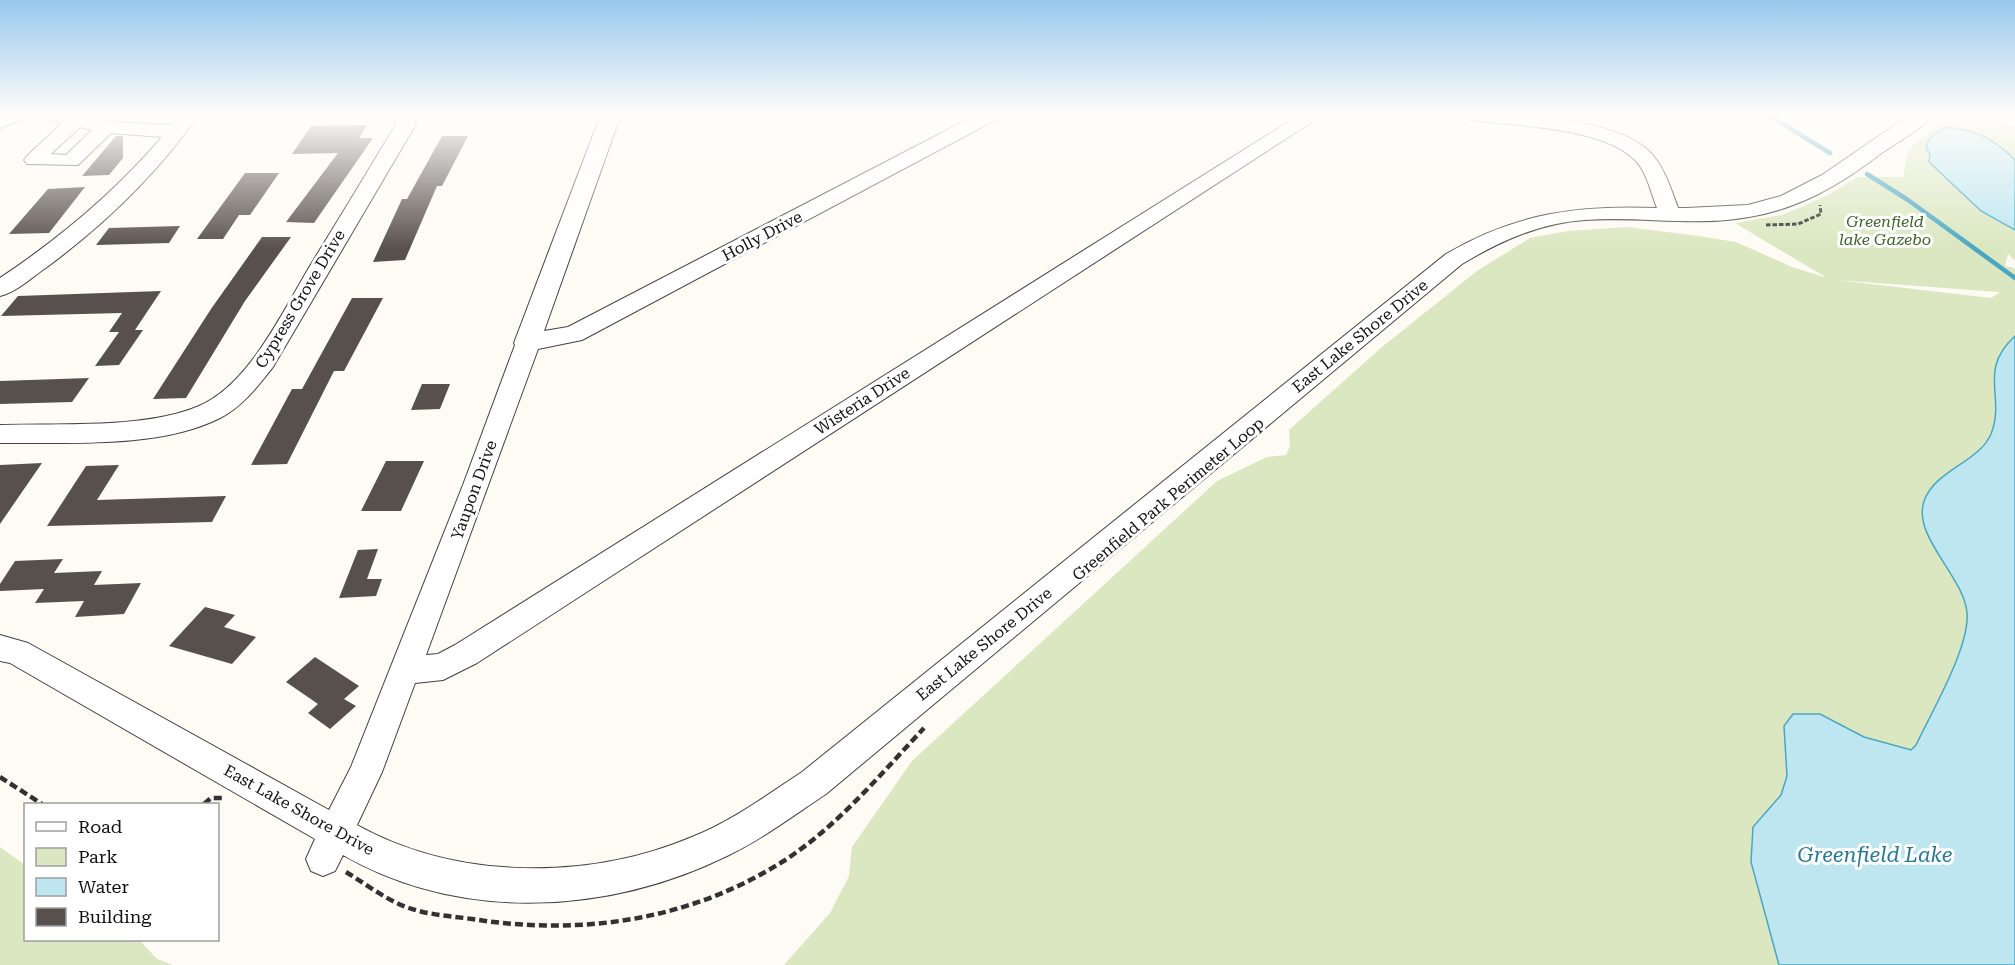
<svg xmlns="http://www.w3.org/2000/svg" width="2015" height="965" viewBox="0 0 2015 965" font-family="'Roboto Serif',serif">
<rect width="100%" height="100%" fill="#fefaf4"/>
<g fill="#dae7c0" fill-rule="evenodd">
<path d="M1951,114H1982L2015,127V160L1999,143L1981,211L2015,230V261L2008,254L2005,266L2015,268V336C1976,371 2007,397 1990,434C1988,440 1982,444 1979,449C1960,478 1947,512 1931,543C1946,563 1963,587 1967,612C1972,642 1930,715 1916,745L1911,750L1864,737L1820,714L1784,726L1787,776L1781,795L1753,827L1751,862L1779,965H784L830,913L849,876L852,847L912,761L1217,481L1267,457L1286,455L1290,446L1289,430L1382,347L1477,271L1530,238L1568,231L1627,227L1698,236L1736,242L1792,267L1827,278L1735,223L1782,215L1826,196L1858,177H1903L1908,151L1913,145ZM1836,280L1999,292V293L1991,298Z"/>
<polygon points="0,847 25,865 26,940 139,940 157,959 173,965 0,965"/>
</g>
<g fill="#bde6f1" stroke="#4aa6c2" stroke-width="1.5">
<path d="M1946,127C1975,130 1995,139 2015,160V230L1981,211L1929,162L1930,154L1926,148L1929,139Z"/>
<path d="M2015,336V965H1779L1751,862L1753,827L1781,795L1787,776L1784,726L1793,714H1820L1864,737L1911,750L1916,745C1931,713 1970,647 1967,613C1964,576 1912,537 1924,501C1935,470 1978,463 1991,434C2006,396 1977,371 2015,336Z"/>
</g>
<g fill="none" stroke-linecap="round" stroke-linejoin="round">
<g stroke="#4aa6c2" stroke-width="4.5">
<polyline points="1767,114 1830,153"/>
<polyline points="1867,174 1908,200 2015,278"/>
</g>
</g>
<g fill="#58504d">
<polygon points="367,125 359,138 373,138 314,223 286,222 338,153 292,154 311,126"/>
<polygon points="116,136 123,136 123,158 109,175 82,176"/>
<polygon points="442,136 468,136 442,186 437,186 405,260 373,262 402,199 407,199"/>
<polygon points="245,173 279,173 250,215 239,215 223,239 197,239"/>
<polygon points="85,187 49,233 9,234 48,189"/>
<polygon points="180,226 169,243 96,245 109,228"/>
<polygon points="262,237 291,237 245,301 186,398 153,399 211,309"/>
<polygon points="161,291 135,330 143,330 119,365 95,366 119,332 109,332 122,313 1,316 18,296"/>
<polygon points="352,298 383,298 344,371 334,371 287,464 251,465 292,389 302,389"/>
<polygon points="89,378 72,402 0,404 0,381"/>
<polygon points="422,384 450,384 440,409 411,410"/>
<polygon points="386,461 424,461 401,511 361,511"/>
<polygon points="42,463 0,524 0,465"/>
<polygon points="119,465 97,500 226,496 212,522 47,526 86,466"/>
<polygon points="378,549 367,579 382,579 376,596 339,598 358,550"/>
<polygon points="63,559 54,573 102,571 94,585 141,583 124,614 75,617 84,601 35,603 44,589 0,591 0,584 15,561"/>
<polygon points="205,607 235,615 224,627 256,637 232,664 169,646"/>
<polygon points="315,657 359,686 344,699 356,706 330,729 308,713 318,704 286,682"/>
</g>
<g fill="none" stroke-linecap="round" stroke-linejoin="round">
<defs>
<g id="minor">
<polygon points="28,114 25,118 0,128 0,115"/>
<path d="M43,114H73L115,122L171,125L179,114H199C158,173 105,224 47,267C32,277 17,292 0,296V278C60,238 115,192 162,137L111,133L78,165L27,164L24,160L27,156L62,123L46,118ZM80,127L92,130L66,155L51,154Z"/>
<path d="M393,114H413L416,124L273,367C258,386 242,407 220,418C159,449 67,442 0,443V425C57,423 147,429 199,406C251,384 285,306 313,261C341,215 369,170 396,124Z"/>
<path d="M601,114H621L544,331L568,327L978,114H1002L999,118L582,340L538,349L426,655L438,654L455,645L1301,114H1324L477,663L443,680L415,683L382,772L357,825C456,880 588,881 692,837C732,821 767,795 802,772L1446,254C1516,213 1577,205 1657,208C1651,193 1647,173 1636,161C1604,127 1516,126 1472,120L1465,118L1462,114C1512,114 1611,116 1649,151C1664,166 1671,189 1678,208H1686L1748,205L1781,196L1822,175L1911,114H1934C1924,128 1894,144 1879,155C1840,185 1798,209 1749,217C1695,227 1640,216 1585,220C1540,223 1500,241 1462,264L826,794C794,815 764,838 729,855C610,914 461,923 343,855L335,871L323,876L311,871L306,859L315,839L10,663L0,661V635L28,643L329,810L351,767L463,485L515,345L514,343Z"/>
</g>
</defs>
<use href="#minor" stroke="#434343" stroke-width="2"/>
<polyline stroke="#323232" stroke-width="3" stroke-dasharray="4.5 2" stroke-linecap="butt" points="1766,225 1798,224 1821,214 1820,205"/>
<g stroke="#323232" stroke-width="4.5" stroke-dasharray="8 4" stroke-linecap="butt">
<polyline points="0,777 42,804"/>
<polyline points="204,804 211,798 222,798"/>
<path d="M346,872C366,884 386,900 409,908C429,915 451,916 472,919C580,936 688,921 782,862C837,827 880,775 924,728"/>
</g>
<use href="#minor" fill="#fff" fill-rule="evenodd"/>
</g>
<linearGradient id="sky" x2="0" y2="1"><stop stop-color="#97c8ec"/><stop offset="0.46" stop-color="#fffdfa"/><stop offset="1" stop-color="#fffdfa" stop-opacity="0"/></linearGradient>
<rect width="2015" height="249" fill="url(#sky)"/>
<g text-anchor="middle" dominant-baseline="central" stroke-width="6" stroke-linejoin="round" paint-order="stroke">
<g font-size="16" font-style="italic" fill="#3c6325" stroke="#fff">
<text x="1885" y="221">Greenfield<tspan x="1885" dy="18">lake Gazebo</tspan></text>
</g>
<g font-size="16" fill="#101010" stroke="#fff">
<text transform="translate(762 236) rotate(-28)">Holly Drive</text>
<text transform="translate(300 299) rotate(-59)">Cypress Grove Drive</text>
<text transform="translate(1360 336) rotate(-39)">East Lake Shore Drive</text>
<text transform="translate(862 401) rotate(-33)">Wisteria Drive</text>
<text transform="translate(474 490) rotate(-70)">Yaupon Drive</text>
<text transform="translate(1168 499) rotate(-40)">Greenfield Park Perimeter Loop</text>
<text transform="translate(984 644) rotate(-39)">East Lake Shore Drive</text>
<text transform="translate(299 810) rotate(29)">East Lake Shore Drive</text>
</g>
<g font-size="21" font-style="italic" fill="#237999" stroke="#fff">
<text x="1875" y="855">Greenfield Lake</text>
</g>
</g>
<rect x="24" y="803" width="195" height="138" fill="#ffffff" stroke="#9f9f9f" stroke-width="1.5"/>
<rect x="36" y="822" width="30" height="9" fill="#ffffff" stroke="#9f9f9f" stroke-width="1.5"/>
<text x="78" y="833" font-size="18" fill="#101010">Road</text>
<rect x="36" y="848" width="30" height="18" fill="#dae7c0" stroke="#9f9f9f" stroke-width="1.5"/>
<text x="78" y="863" font-size="18" fill="#101010">Park</text>
<rect x="36" y="878" width="30" height="18" fill="#bde6f1" stroke="#9f9f9f" stroke-width="1.5"/>
<text x="78" y="893" font-size="18" fill="#101010">Water</text>
<rect x="36" y="908" width="30" height="18" fill="#58504d" stroke="#9f9f9f" stroke-width="1.5"/>
<text x="78" y="923" font-size="18" fill="#101010">Building</text>
</svg>
